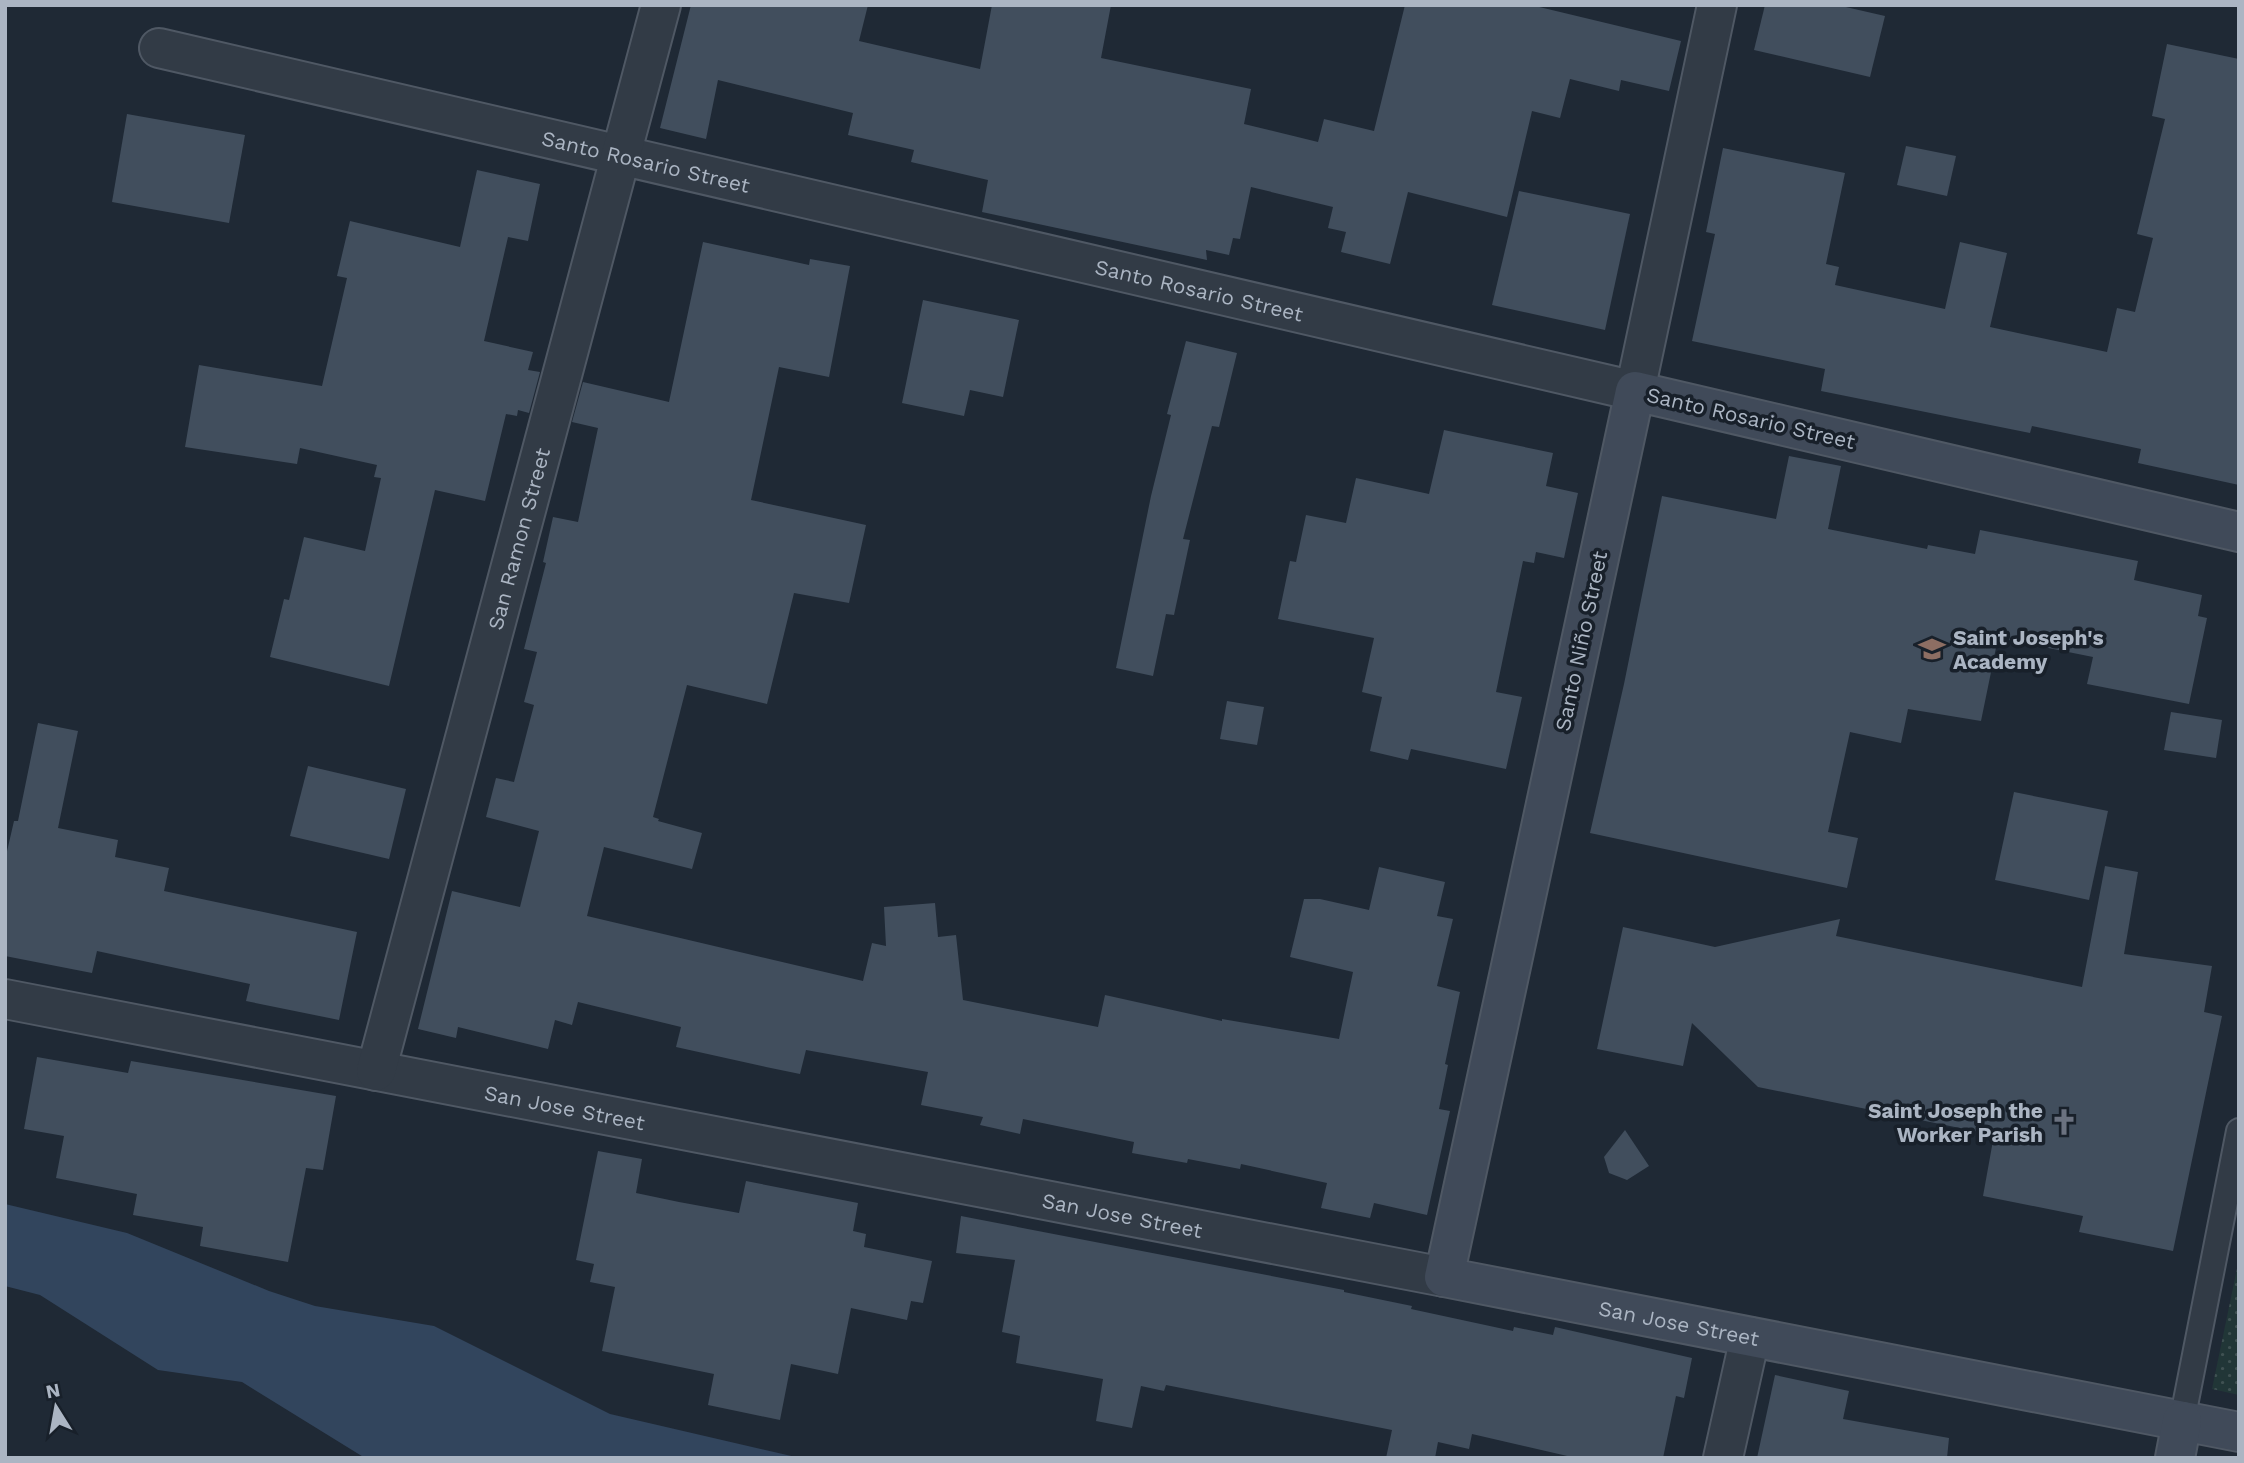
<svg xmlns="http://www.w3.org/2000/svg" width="2244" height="1463" viewBox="0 0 2244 1463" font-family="'Work Sans',sans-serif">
<defs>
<pattern id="park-dots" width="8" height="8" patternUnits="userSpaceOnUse" patternTransform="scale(1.75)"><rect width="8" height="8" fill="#213637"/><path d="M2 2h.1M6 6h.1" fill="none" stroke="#3f5152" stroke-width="1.8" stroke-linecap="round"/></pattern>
</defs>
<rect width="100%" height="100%" fill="#1f2935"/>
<polygon fill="url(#park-dots)" points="2239,1259 2239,1395 2212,1389"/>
<polygon fill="#32455d" points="5,1204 127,1233 269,1291 315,1306 434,1326 610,1414 800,1458 365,1458 242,1382 158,1370 40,1295 5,1286"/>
<g fill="#414e5d">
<polygon points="691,5 868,5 859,41 980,69 992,5 1111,5 1101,58 1251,89 1244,124 1318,142 1324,119 1374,131 1405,5 1531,5 1681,41 1669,91 1621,80 1619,91 1570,79 1560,118 1532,111 1507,217 1408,192 1390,264 1341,252 1346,232 1328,228 1333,207 1251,187 1240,239 1233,238 1229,255 1206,250 1207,260 982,212 988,180 911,162 914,150 848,135 853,113 718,80 706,139 660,128"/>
<polygon points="1765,5 1837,5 1885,16 1870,77 1754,50"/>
<polygon points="2167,44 2239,59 2239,485 2138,463 2141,449 2032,426 2030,433 1821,391 1825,369 1692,341 1715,234 1706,232 1723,148 1845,173 1826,264 1839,267 1835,285 1945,309 1960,242 2007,253 1990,327 2107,352 2117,308 2135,312 2153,238 2137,234 2165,119 2152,116"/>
<polygon points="127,114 245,135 229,223 112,202"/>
<polygon points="1906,146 1956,156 1947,196 1897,185"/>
<polygon points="477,170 540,184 528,241 508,237 484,341 533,352 528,370 540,372 529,413 518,410 517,416 506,414 485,501 435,490 389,686 270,657 284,599 289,600 304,537 365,551 381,478 374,477 377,465 300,448 297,464 185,447 199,365 322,386 347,278 337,276 350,221 460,247"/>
<polygon points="1519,191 1630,214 1605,330 1492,305"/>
<polygon points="703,242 809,265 810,259 850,266 829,377 779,367 751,500 866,525 849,603 794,593 767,704 687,685 653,817 659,819 658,821 702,833 692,869 604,847 587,916 863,981 872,943 886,946 884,907 935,903 938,937 956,935 963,1000 1098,1027 1105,995 1222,1021 1222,1019 1339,1039 1353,972 1290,957 1304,899 1320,899 1369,910 1379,867 1445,882 1437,916 1453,919 1437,986 1460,992 1445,1064 1448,1065 1439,1109 1450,1111 1427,1215 1374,1203 1370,1218 1321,1208 1327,1183 1241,1164 1240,1169 1188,1159 1187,1163 1132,1153 1134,1142 1023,1119 1020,1134 980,1125 983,1117 921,1105 928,1072 806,1050 800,1074 766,1067 676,1047 681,1027 578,1002 572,1025 555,1020 548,1049 458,1027 456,1038 418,1029 452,891 520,907 539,831 486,817 496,778 514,782 534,705 524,702 537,652 524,649 546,563 543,562 553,517 578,522 598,428 572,422 583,382 669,402"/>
<polygon points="923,300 1019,320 1003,397 970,390 964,416 902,403"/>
<polygon points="1186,341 1237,353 1219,427 1212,426 1183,539 1190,540 1174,615 1166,614 1153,676 1116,668 1151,496 1171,415 1167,414"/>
<polygon points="1444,430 1553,453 1546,486 1578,493 1564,558 1536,552 1534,563 1523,561 1496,692 1522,697 1506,769 1411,749 1408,760 1370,751 1382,697 1362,692 1374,638 1278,619 1290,561 1296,562 1306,515 1346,523 1356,478 1429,494"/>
<polygon points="1789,456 1841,466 1828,529 1927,549 1928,545 1975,554 1980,530 2138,561 2134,580 2202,595 2198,616 2207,618 2189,704 2087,684 2093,657 1998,638 1981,721 1908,709 1901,743 1850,732 1828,832 1858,838 1847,888 1590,833 1624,684 1662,496 1776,519"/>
<polygon points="1227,701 1264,707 1257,745 1220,739"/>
<polygon points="2171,712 2222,720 2216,758 2164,750"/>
<polygon points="38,723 78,731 58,828 118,840 115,857 169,868 164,891 357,932 339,1020 246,1001 250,984 97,951 92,973 5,956 5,860 14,821 18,821"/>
<polygon points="308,766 406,789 389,859 290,836"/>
<polygon points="2014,792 2108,811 2089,900 1995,880"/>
<polygon points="2105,866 2138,872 2124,954 2212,966 2204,1012 2222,1016 2173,1251 2079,1232 2083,1216 1983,1196 1994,1135 1758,1087 1692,1023 1683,1066 1597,1049 1623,927 1715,947 1840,919 1836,936 2082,987"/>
<polygon points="37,1057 128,1073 131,1061 336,1096 323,1170 306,1168 288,1262 200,1246 203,1227 133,1215 137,1194 56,1178 64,1136 24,1129"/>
<polygon points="1625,1130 1649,1166 1627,1180 1609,1173 1604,1157"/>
<polygon points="598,1151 642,1159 636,1193 679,1202 739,1213 746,1181 858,1203 853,1231 866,1234 864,1247 932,1261 923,1303 911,1301 907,1320 851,1308 838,1374 791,1364 780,1420 708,1405 714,1374 602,1351 615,1287 590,1282 594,1264 576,1260"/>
<polygon points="961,1216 1344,1290 1344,1292 1412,1306 1411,1309 1513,1331 1514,1327 1553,1335 1555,1327 1692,1358 1684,1398 1676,1396 1663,1458 1576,1458 1472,1434 1469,1449 1438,1442 1435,1458 1386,1458 1392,1430 1166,1385 1164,1391 1141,1386 1132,1428 1096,1421 1103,1379 1016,1363 1020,1336 1002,1332 1015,1260 956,1253"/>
<polygon points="1775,1375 1849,1391 1843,1419 1949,1438 1947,1458 1757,1458"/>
</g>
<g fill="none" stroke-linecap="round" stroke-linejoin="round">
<defs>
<polyline id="service" points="2182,1421 2239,1131"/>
<g id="minor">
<path id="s1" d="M159,48L1635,391L1717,5"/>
<path id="s2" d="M5,999L1444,1277"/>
<path id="s3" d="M376,1071L661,5"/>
<polyline points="1723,1458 1750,1337"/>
</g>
<g id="secondary">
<path id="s4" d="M2239,532L1635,391L1444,1277L2239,1432"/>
<polyline points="2175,1458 2182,1421"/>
</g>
</defs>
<use href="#service" stroke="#4f5864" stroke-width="28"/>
<use href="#minor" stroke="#4f5864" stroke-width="42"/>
<use href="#secondary" stroke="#4f5864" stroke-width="42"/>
<use href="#service" stroke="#323b46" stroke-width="24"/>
<use href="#minor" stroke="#323b46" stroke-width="38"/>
<use href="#secondary" stroke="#404a59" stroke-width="38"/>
</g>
<defs>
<symbol id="school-bare" viewBox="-9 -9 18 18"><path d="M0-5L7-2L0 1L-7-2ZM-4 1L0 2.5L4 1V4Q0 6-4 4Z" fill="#8d6e63" stroke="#18202a" stroke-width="2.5" paint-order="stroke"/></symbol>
<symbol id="church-bare" viewBox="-9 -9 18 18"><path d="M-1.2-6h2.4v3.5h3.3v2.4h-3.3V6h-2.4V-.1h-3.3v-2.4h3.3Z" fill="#6b7280" stroke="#18202a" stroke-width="2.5" paint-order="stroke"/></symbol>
</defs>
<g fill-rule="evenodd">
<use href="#school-bare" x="1913" y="630" width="38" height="38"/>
<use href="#church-bare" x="2045" y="1103" width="38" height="38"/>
</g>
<g text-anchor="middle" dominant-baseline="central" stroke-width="7" stroke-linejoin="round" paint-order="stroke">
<g font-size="21" fill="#abb5c3" stroke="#18202a">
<text stroke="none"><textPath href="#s1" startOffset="500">Santo Rosario Street</textPath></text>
<text stroke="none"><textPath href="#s1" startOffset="1068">Santo Rosario Street</textPath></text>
<text transform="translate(1751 418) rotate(13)">Santo Rosario Street</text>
<text stroke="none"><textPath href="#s3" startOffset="551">San Ramon Street</textPath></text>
<text transform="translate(1581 641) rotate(-78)">Santo Niño Street</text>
<text stroke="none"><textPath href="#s2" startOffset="570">San Jose Street</textPath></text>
<text stroke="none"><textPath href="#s2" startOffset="1138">San Jose Street</textPath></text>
<text stroke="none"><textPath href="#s4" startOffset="1766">San Jose Street</textPath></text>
</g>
<g font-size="21" font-weight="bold" fill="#abb5c3" stroke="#18202a" text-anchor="start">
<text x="1953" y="637">Saint Joseph's<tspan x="1953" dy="24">Academy</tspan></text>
<text x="2043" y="1110" text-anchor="end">Saint Joseph the<tspan x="2043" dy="24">Worker Parish</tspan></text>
</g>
</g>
<rect width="2244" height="1463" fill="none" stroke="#abb5c3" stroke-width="14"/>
<g transform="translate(56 1407) rotate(349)" stroke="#18202a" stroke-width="5" paint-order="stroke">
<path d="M0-5L12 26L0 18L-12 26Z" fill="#abb5c3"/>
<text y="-10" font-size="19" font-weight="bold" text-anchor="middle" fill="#abb5c3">N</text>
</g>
</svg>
